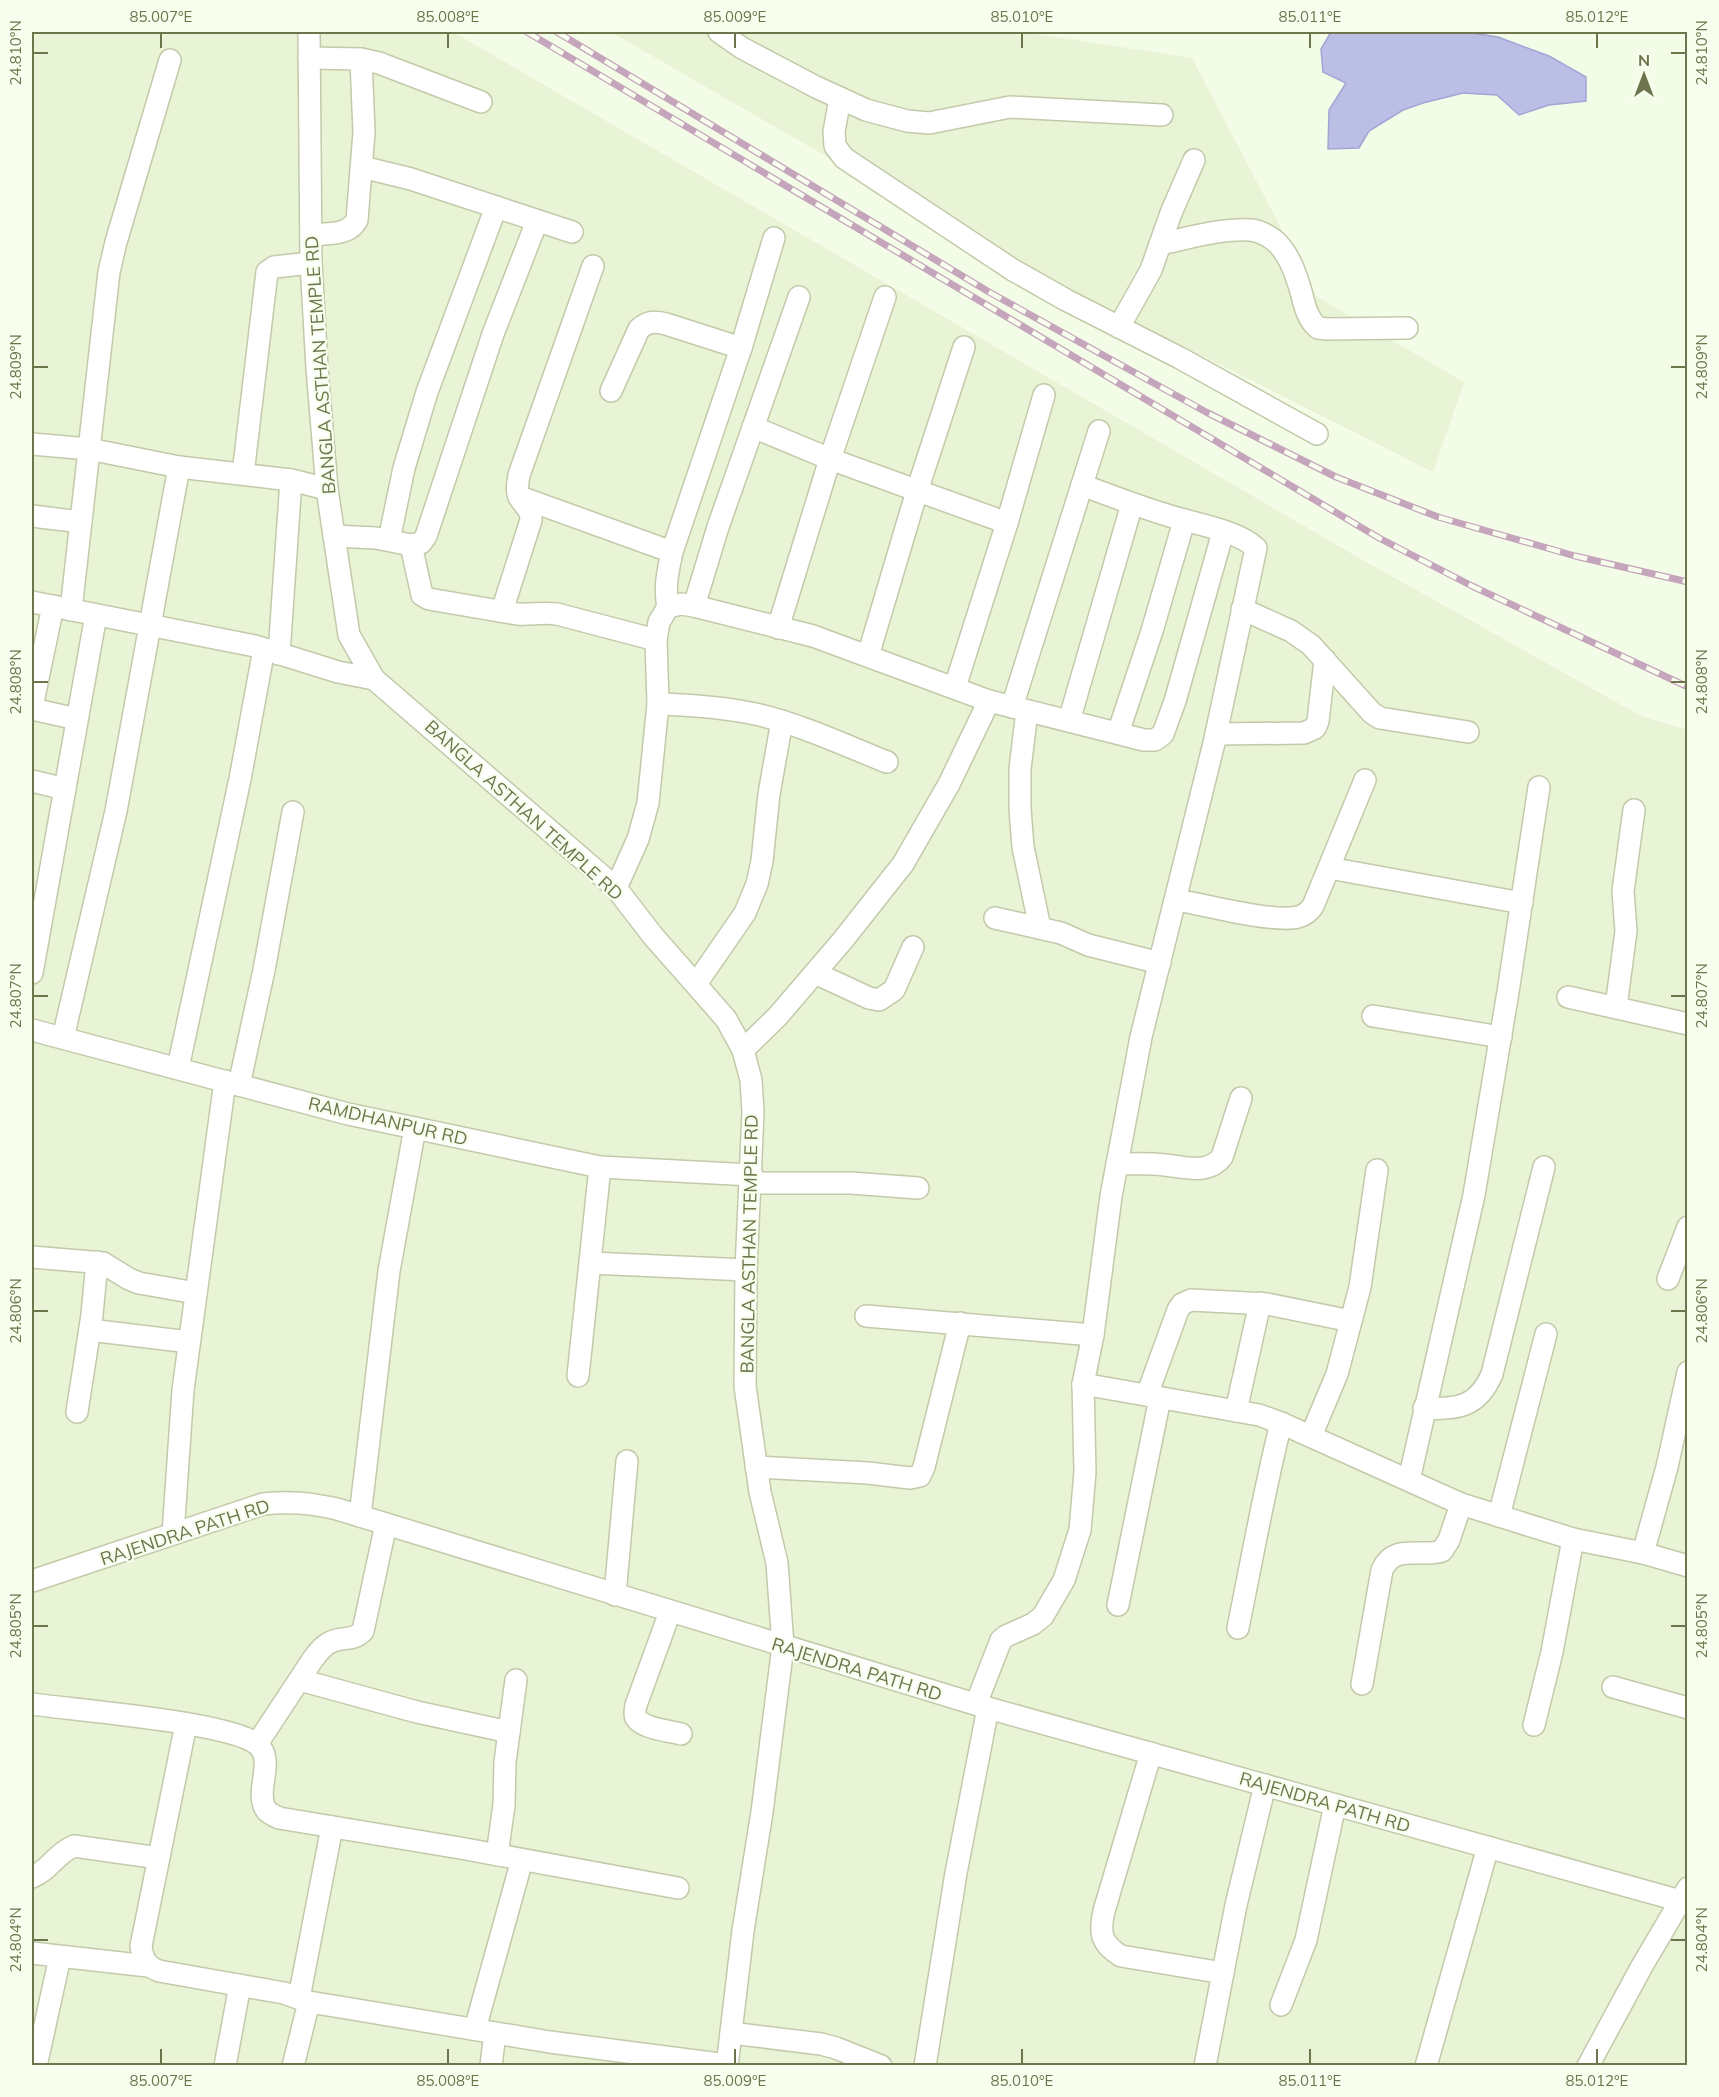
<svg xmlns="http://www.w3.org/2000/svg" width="1719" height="2097" viewBox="0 0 1719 2097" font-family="Mulish,sans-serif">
<rect width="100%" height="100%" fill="#f3fce7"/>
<g fill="#e9f3d5">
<polygon points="32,32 453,32 1361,559 1641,716 1687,730 1687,2065 32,2066"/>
<polygon points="611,32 1023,32 1192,58 1317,297 1464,382 1433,472 957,232"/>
</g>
<polygon fill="#bbbee5" stroke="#a2a5d6" stroke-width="1.5" points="1331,32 1465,32 1498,37 1549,56 1586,77 1586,101 1549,105 1519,115 1497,95 1463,93 1423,103 1403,110 1369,131 1359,148 1328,149 1329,110 1346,83 1323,72 1321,49"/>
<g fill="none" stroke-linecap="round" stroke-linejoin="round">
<defs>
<g id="minor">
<polyline points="309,32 311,263 317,368 327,489 349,635 374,679 616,888 653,936 726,1019 743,1050 751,1080 753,1112 746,1270 745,1386 760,1492 777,1563 783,1646 762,1812 743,1931 727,2066"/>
<polyline points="719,32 742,48 816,87 866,110 907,121 929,123 1010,107 1162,115"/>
<polyline points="309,58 361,59 379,63 481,102"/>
<polyline points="840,98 834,132 835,146 844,158 1013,270 1066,300 1180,358 1317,434"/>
<polyline points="362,167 411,179 572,232"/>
<path d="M311,235C329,233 348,236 357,220L364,132L361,59"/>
<path d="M1160,244C1189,238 1222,228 1251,230C1261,231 1273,238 1279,245C1288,255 1294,269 1298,282C1304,298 1304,316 1318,328L1327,329L1407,328"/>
<polyline points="1119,327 1151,270 1171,213 1194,160"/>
<path d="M611,391L639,329C648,321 655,321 666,324L741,348"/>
<polyline points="753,427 830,459 1007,523"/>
<polyline points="32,444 89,449 179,467 291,480 327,489"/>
<polyline points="243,474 267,272 274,267 311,263"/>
<polyline points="520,497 672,552"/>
<polyline points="32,516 81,522"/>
<polyline points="334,536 376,538 411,545 421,543 426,536 493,334 537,221"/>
<polyline points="389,540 404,468 427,392 496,207"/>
<path d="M411,545L422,595L429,599L517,614C531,615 543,612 557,614L656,640"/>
<polyline points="32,602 255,646 338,672 374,679"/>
<polyline points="694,606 718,527 799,297"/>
<path d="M668,607C664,587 668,571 672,552L741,348L774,238"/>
<polyline points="1242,609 1291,631 1311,645 1372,713 1380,718 1468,732"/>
<polyline points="71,610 109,272 116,242 170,60"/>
<path d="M502,611L531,520C531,508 524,506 519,497C516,490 518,482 519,475L593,266"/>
<polyline points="778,628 830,459 885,297"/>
<polyline points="279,654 291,480"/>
<polyline points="868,656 917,491 964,347"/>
<polyline points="955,687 1007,523 1044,395"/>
<path d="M658,704C691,705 723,707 755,714C800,724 844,745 887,762"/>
<polyline points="32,707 53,606"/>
<polyline points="1012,707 1099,431"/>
<polyline points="32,709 77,719"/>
<polyline points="1027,711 1020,769 1020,809 1023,847 1040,928"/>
<polyline points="1069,721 1132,504"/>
<polyline points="1118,733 1152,631 1184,521"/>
<polyline points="1216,734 1304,733 1315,728 1318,721 1325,660"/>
<polyline points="32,781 65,789"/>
<polyline points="1329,868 1522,903"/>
<polyline points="616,888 638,839 648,803 658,704 656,640 659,622 668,607 681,604 694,606 813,636 989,701 1144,740 1155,740 1163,734 1175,701 1223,532"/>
<path d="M1177,900C1205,905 1273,923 1298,917C1305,915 1309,912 1313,906L1365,780"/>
<polyline points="995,918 1061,933 1088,945 1160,963"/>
<polyline points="32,973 96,615"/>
<polyline points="815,973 869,998 879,1000 894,990 913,947"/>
<polyline points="696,984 745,913 757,884 762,861 769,794 782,721"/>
<polyline points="1568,997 1688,1024"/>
<polyline points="1616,1007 1626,931 1623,891 1634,810"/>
<polyline points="1373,1016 1501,1037"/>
<polyline points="32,1030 348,1114 600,1167 752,1175"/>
<polyline points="63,1038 116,811 179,467"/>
<polyline points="743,1050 777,1017 843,940 903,864 949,784 989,701"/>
<polyline points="178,1068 240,779 264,649"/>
<polyline points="239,1085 264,970 293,812"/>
<path d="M1117,1164C1133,1164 1149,1163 1165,1165C1184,1167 1208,1175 1222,1157L1241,1098"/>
<polyline points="751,1183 851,1183 918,1188"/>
<polyline points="32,1257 103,1263 129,1279 139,1283 196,1293"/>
<polyline points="591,1263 746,1270"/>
<polyline points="1668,1279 1688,1227"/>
<polyline points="866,1316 1093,1335"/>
<polyline points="90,1330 189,1342"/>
<polyline points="578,1376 600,1167"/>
<polyline points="1083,1384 1259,1415 1281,1423 1461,1504 1573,1539 1643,1553 1688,1566"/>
<polyline points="1147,1395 1178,1310 1182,1304 1191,1300 1267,1304 1351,1321"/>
<path d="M1424,1408C1457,1410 1478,1407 1492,1374L1544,1167"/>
<polyline points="1236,1411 1260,1303"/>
<polyline points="77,1412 92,1315 97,1262"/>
<polyline points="1311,1436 1337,1374 1360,1287 1377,1170"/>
<polyline points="756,1467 868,1473 910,1478 920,1476 924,1467 960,1323"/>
<polyline points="1409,1480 1474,1195 1508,992 1539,787"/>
<polyline points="360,1516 389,1271 415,1128"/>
<polyline points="1499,1516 1546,1334"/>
<polyline points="173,1534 183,1390 225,1081"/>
<polyline points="1643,1553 1667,1467 1688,1372"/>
<path d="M32,1581L263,1504C290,1501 310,1503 337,1509L988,1708L1688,1903"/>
<polyline points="615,1595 627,1461"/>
<polyline points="1118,1605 1160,1398"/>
<path d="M670,1612L636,1705C636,1705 634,1714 635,1715C637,1728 670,1731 681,1734"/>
<path d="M1238,1628C1252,1559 1264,1491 1281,1423"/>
<polyline points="300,1680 417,1712 509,1732"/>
<path d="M1362,1684L1382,1570C1394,1543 1420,1558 1442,1551L1449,1540L1461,1504"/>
<polyline points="1613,1687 1688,1708"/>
<path d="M32,1704C73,1710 232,1722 258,1745C276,1761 253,1793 267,1811C270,1814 275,1816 279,1818L460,1848L678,1888"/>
<path d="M976,1704L1001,1640L1006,1636L1033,1624L1043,1616L1064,1580L1080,1530L1085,1472L1083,1384L1093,1335L1111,1196L1141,1037L1214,743L1256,548C1237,530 1195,524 1170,516C1140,507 1111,496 1082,485"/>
<path d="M186,1724L141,1946C143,1960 146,1966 159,1971L284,1993L309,2002L340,2007L550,2042L727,2065"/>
<polyline points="1534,1725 1552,1652 1573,1539"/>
<path d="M257,1744L313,1659C318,1653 323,1645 331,1642C343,1636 352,1642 363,1631L386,1524"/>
<path d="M1151,1753L1104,1911C1099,1933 1101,1944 1121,1956L1223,1973"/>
<polyline points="497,1855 504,1805 505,1762 516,1680"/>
<path d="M32,1877C50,1870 55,1854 74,1846L159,1858"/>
<polyline points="32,1953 148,1966"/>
<polyline points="299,1998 332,1827"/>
<polyline points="1281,2005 1306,1940 1335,1805"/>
<polyline points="475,2029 522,1860"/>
<polyline points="731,2033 821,2044 836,2048 881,2066"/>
<polyline points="36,2066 60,1957"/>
<polyline points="225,2066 240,1985"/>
<polyline points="293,2066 309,2002"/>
<polyline points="491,2066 495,2033"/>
<polyline points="925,2066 956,1873 988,1708"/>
<polyline points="1205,2066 1236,1905 1265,1785"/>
<polyline points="1426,2066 1488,1847"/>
<polyline points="1588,2066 1642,1966 1688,1888"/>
</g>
</defs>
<use href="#minor" stroke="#c3caaa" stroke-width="24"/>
<use href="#minor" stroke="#fff" stroke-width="21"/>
<defs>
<g id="rail">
<polyline points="527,32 1379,538 1472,586 1688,687"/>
<polyline points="557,32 989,292 1206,412 1336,477 1438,517 1575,556 1688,582"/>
</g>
</defs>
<use href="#rail" stroke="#c5a5bb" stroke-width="7"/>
<use href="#rail" stroke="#f7feed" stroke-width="4.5" stroke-dasharray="14" stroke-linecap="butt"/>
</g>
<path fill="none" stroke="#6e744c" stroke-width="2" d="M161,33V48M448,33V48M735,33V48M1022,33V48M1310,33V48M1597,33V48M33,53H48M1671,53H1686M33,367H48M1671,367H1686M33,682H48M1671,682H1686M33,996H48M1671,996H1686M33,1311H48M1671,1311H1686M33,1626H48M1671,1626H1686M33,1940H48M1671,1940H1686M161,2049V2064M448,2049V2064M735,2049V2064M1022,2049V2064M1310,2049V2064M1597,2049V2064"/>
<g text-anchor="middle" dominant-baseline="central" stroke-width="4.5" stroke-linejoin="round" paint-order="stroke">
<g font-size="18" fill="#6e744c" stroke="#f7feed">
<text transform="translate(320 365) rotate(-94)">BANGLA ASTHAN TEMPLE RD</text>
<text transform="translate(524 810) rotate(42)">BANGLA ASTHAN TEMPLE RD</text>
<text transform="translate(388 1121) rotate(13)">RAMDHANPUR RD</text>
<text transform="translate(749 1244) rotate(-89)">BANGLA ASTHAN TEMPLE RD</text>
<text transform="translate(185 1532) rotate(-18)">RAJENDRA PATH RD</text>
<text transform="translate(857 1669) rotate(17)">RAJENDRA PATH RD</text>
<text transform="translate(1325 1802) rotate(16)">RAJENDRA PATH RD</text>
</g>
</g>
<rect width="1719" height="2097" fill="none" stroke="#f7feed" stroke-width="66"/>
<g transform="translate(1644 75)" stroke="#f7feed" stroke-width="4.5" paint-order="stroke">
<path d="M0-4.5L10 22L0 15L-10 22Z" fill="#6e744c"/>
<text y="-9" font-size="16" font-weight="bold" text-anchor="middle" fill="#6e744c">N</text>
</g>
<rect x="33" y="33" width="1653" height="2031" fill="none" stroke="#6e744c" stroke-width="2"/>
<g font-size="15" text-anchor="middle" fill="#6e744c">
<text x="161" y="22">85.007°E</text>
<text x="448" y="22">85.008°E</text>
<text x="735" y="22">85.009°E</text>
<text x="1022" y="22">85.010°E</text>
<text x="1310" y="22">85.011°E</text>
<text x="1597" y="22">85.012°E</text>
<text transform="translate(16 53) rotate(-90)" y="5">24.810°N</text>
<text transform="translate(1702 53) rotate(-90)" y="5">24.810°N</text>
<text transform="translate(16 367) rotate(-90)" y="5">24.809°N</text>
<text transform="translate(1702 367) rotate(-90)" y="5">24.809°N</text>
<text transform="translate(16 682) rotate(-90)" y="5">24.808°N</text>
<text transform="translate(1702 682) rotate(-90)" y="5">24.808°N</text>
<text transform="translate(16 996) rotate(-90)" y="5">24.807°N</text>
<text transform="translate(1702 996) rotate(-90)" y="5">24.807°N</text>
<text transform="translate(16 1311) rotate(-90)" y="5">24.806°N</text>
<text transform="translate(1702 1311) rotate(-90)" y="5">24.806°N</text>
<text transform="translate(16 1626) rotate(-90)" y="5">24.805°N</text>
<text transform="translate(1702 1626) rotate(-90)" y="5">24.805°N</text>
<text transform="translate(16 1940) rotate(-90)" y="5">24.804°N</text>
<text transform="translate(1702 1940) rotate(-90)" y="5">24.804°N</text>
<text x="161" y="2086">85.007°E</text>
<text x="448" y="2086">85.008°E</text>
<text x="735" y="2086">85.009°E</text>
<text x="1022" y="2086">85.010°E</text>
<text x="1310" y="2086">85.011°E</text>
<text x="1597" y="2086">85.012°E</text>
</g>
</svg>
